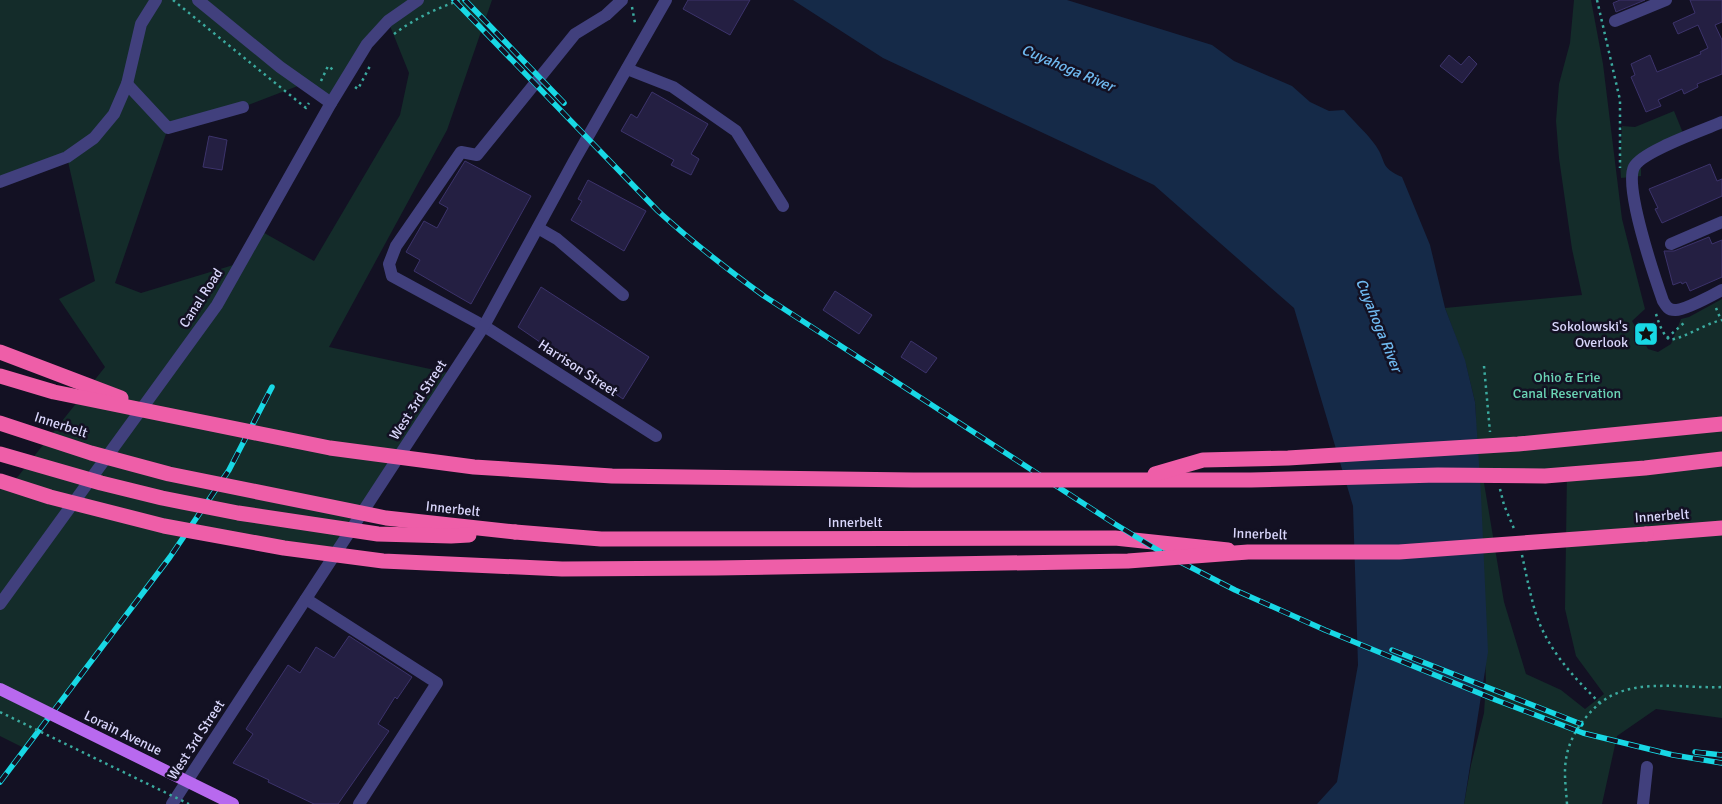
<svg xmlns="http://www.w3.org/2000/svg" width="1722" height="804" viewBox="0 0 1722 804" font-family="Signika,sans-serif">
<rect width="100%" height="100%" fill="#131123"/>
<g fill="#142c2a" fill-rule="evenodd">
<path d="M0,0H492L447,130L329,347L453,374L336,553L187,532L170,557L26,749L0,736V481L12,484L105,367L59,299L95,281L67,157L0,182ZM388,21L409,73L400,115L314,261L259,230L240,263L141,293L115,283L168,128L243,107L303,84L331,103Z"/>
<path d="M1574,0H1591L1603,64L1622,219L1645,309L1632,321L1648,349L1658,352L1671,344L1681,319L1689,317L1722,299V718L1656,709L1617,736L1602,804H1464L1471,765L1484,713L1486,683L1480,514L1475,402L1466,365L1445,308L1582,295L1572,249L1559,158L1556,121L1559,84L1570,43ZM1567,472L1565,609L1576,656L1604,694L1585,709L1561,690L1526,674L1504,602L1483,477Z"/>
<polygon points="1674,111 1685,138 1641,159 1641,176 1621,178 1620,162 1622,126 1635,127 1640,125"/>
</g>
<path fill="#152a48" d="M793,0H1067L1212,45L1234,61L1292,86L1310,102L1329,111L1344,110C1354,122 1367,133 1376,146C1387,162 1379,167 1402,177L1430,245L1445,308L1465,360L1475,402L1481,495L1488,652L1464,804H1317L1337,782L1358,665L1353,506L1294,308L1154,185L883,58Z"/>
<g fill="#241f42" stroke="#3c336b">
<polygon points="688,0 750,0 730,35 683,9"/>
<polygon points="1620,0 1645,0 1616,12 1613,3"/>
<polygon points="1690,0 1722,0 1722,22 1715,25 1722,40 1722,74 1697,84 1698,87 1684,94 1682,89 1658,100 1661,106 1646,112 1631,77 1635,75 1631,64 1650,55 1657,72 1701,54 1700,52 1708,48 1698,25 1678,34 1673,23 1695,13"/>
<polygon points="1449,55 1461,65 1469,56 1477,64 1462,83 1440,66"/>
<polygon points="652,92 708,124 691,154 699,159 691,175 671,165 674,160 621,131 631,114 637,118"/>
<polygon points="209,136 227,140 222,170 203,167"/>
<polygon points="465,161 531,196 471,304 414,271 420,260 406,252 424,221 437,228 448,208 439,203"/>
<polygon points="1710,164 1717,181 1722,179 1722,196 1662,223 1655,209 1658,208 1649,189"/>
<polygon points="588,180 646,211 624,251 571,220 582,201 578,199"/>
<polygon points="1709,237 1712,244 1722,240 1722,277 1690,291 1686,282 1682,284 1681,282 1673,285 1664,251 1674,251"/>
<polygon points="541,287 649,357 623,399 518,327"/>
<polygon points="835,291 872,315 859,334 823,310"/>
<polygon points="911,341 937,358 926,373 901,357"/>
<polygon points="349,636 412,677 397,699 395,697 378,724 389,731 338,804 314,804 268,782 269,780 233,763 253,734 246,729 288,665 300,673 316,647 334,658"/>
</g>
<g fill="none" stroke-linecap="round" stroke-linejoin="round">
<g stroke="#3baa9f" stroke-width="2.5" stroke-dasharray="2.5 4" stroke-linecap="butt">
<polyline points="173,0 306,108 309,103"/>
<polyline points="1597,0 1620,100 1620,168"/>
<polyline points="632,7 635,23"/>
<path d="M394,34C414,19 437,8 461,0"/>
<polyline points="321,81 328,66 335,71"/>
<polyline points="355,87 358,89 371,64"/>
<polyline points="1716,308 1721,320"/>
<path d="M1656,314C1659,323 1662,334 1670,340C1689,336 1704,324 1722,320"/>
<polyline points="1667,338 1685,322"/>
<polyline points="1484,366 1490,432"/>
<polyline points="1500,489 1504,505 1515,531"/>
<path d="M1522,555C1526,574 1530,593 1535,611C1547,649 1573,677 1601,704"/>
<path d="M1567,804C1566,787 1563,771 1567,754C1571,733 1590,708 1609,697C1623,689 1641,686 1657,686C1679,685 1700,688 1722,687"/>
</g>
<g stroke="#41407d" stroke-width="12">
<polyline points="198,0 280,67 331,103"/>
<polyline points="622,0 606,15 575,34 477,155 461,152 396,246 389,264 392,276 484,326 656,436"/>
<polyline points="1615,21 1666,0"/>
<polyline points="627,69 673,87 736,131 783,206"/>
<polyline points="127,84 168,128 243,107"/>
<path d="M1722,122C1704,130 1642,151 1634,167C1624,187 1655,278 1663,301C1666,306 1668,310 1675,310C1683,311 1713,295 1722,290"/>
<polyline points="0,182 67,157 94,138 114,114 127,84 141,24 156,0"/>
<polyline points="538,228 557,239 623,295"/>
<polyline points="1671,244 1722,222"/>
<polyline points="306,599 437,683 359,804"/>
<polyline points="0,604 217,305 331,103 367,44 388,21 418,0"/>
<polyline points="172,804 484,326 574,161 666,0"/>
<polyline points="1643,804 1647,767"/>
</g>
<g stroke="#ee5ea8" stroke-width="15">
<polyline points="515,532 601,539 1115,538 1228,550"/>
<polyline points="1646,534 1722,528"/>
</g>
<defs>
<g id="rail">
<path d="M454,0L658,211C692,242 727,269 764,296L1115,524L1161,552L1235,590L1325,630L1496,700L1583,733L1673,755L1722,763"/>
<polyline points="465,0 564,103"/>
<polyline points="1392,650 1581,724"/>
<polyline points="1695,752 1722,755"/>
<polyline points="0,782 170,557 229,470 272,387"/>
</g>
</defs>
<use href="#rail" stroke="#18d8e5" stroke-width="5.5"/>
<use href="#rail" stroke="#131123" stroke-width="4" stroke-dasharray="11" stroke-linecap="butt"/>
<polyline stroke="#3baa9f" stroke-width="2.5" stroke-dasharray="2.5 4" stroke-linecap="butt" points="0,712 189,804"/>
<polyline stroke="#b869ef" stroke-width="12" points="0,689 233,804"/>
<g stroke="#ee5ea8" stroke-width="15">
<polyline points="0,352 121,398"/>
<polyline points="0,376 54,392 330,448 474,467 612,476 913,480 1251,480 1438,475 1545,476 1645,468 1722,459"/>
<polyline points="0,423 91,453 169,474 386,518 515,532"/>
<polyline points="0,454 101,483 162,498 238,513 378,534 451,536 469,535"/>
<polyline points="1155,474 1203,460 1288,458 1518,444 1722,424"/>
<polyline points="0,481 50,497 164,526 284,548 383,561 562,569 716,568 1128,561 1248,552 1399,552 1646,534"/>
</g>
</g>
<defs>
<symbol id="sight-square" viewBox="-11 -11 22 22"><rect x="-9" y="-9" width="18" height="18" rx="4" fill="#18d8e5" stroke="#131123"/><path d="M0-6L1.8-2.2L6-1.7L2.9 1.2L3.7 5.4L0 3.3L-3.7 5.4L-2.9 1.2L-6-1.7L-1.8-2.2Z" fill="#111"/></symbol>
</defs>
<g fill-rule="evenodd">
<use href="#sight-square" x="1632" y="320" width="28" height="28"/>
</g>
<g text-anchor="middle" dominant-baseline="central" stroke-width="5" stroke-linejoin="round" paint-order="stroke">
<g font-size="14" fill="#d9d6fb" stroke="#131123">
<text transform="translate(201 298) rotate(-57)">Canal Road</text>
<text transform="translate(578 368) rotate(33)">Harrison Street</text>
<text transform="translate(418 400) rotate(-57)">West 3rd Street</text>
<text transform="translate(61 425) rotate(18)">Innerbelt</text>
<text transform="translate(453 509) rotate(6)">Innerbelt</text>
<text transform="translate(1662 516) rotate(-4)">Innerbelt</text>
<text x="855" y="522">Innerbelt</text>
<text transform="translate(1260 534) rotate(2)">Innerbelt</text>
<text transform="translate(123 733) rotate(26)">Lorain Avenue</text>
<text transform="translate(196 740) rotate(-57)">West 3rd Street</text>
</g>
<g font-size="14" fill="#d9d6fb" stroke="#131123" text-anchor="end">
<text x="1628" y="326">Sokolowski's<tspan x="1628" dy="16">Overlook</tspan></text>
</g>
<g font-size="14" fill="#6ad3b5" stroke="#131123">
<text x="1567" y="377">Ohio &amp; Erie<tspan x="1567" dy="16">Canal Reservation</tspan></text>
</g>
<g font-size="15" font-style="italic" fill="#6fb9f0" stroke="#131123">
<text transform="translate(1068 68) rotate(23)">Cuyahoga River</text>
<text transform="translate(1379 325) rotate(68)">Cuyahoga River</text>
</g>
</g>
</svg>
